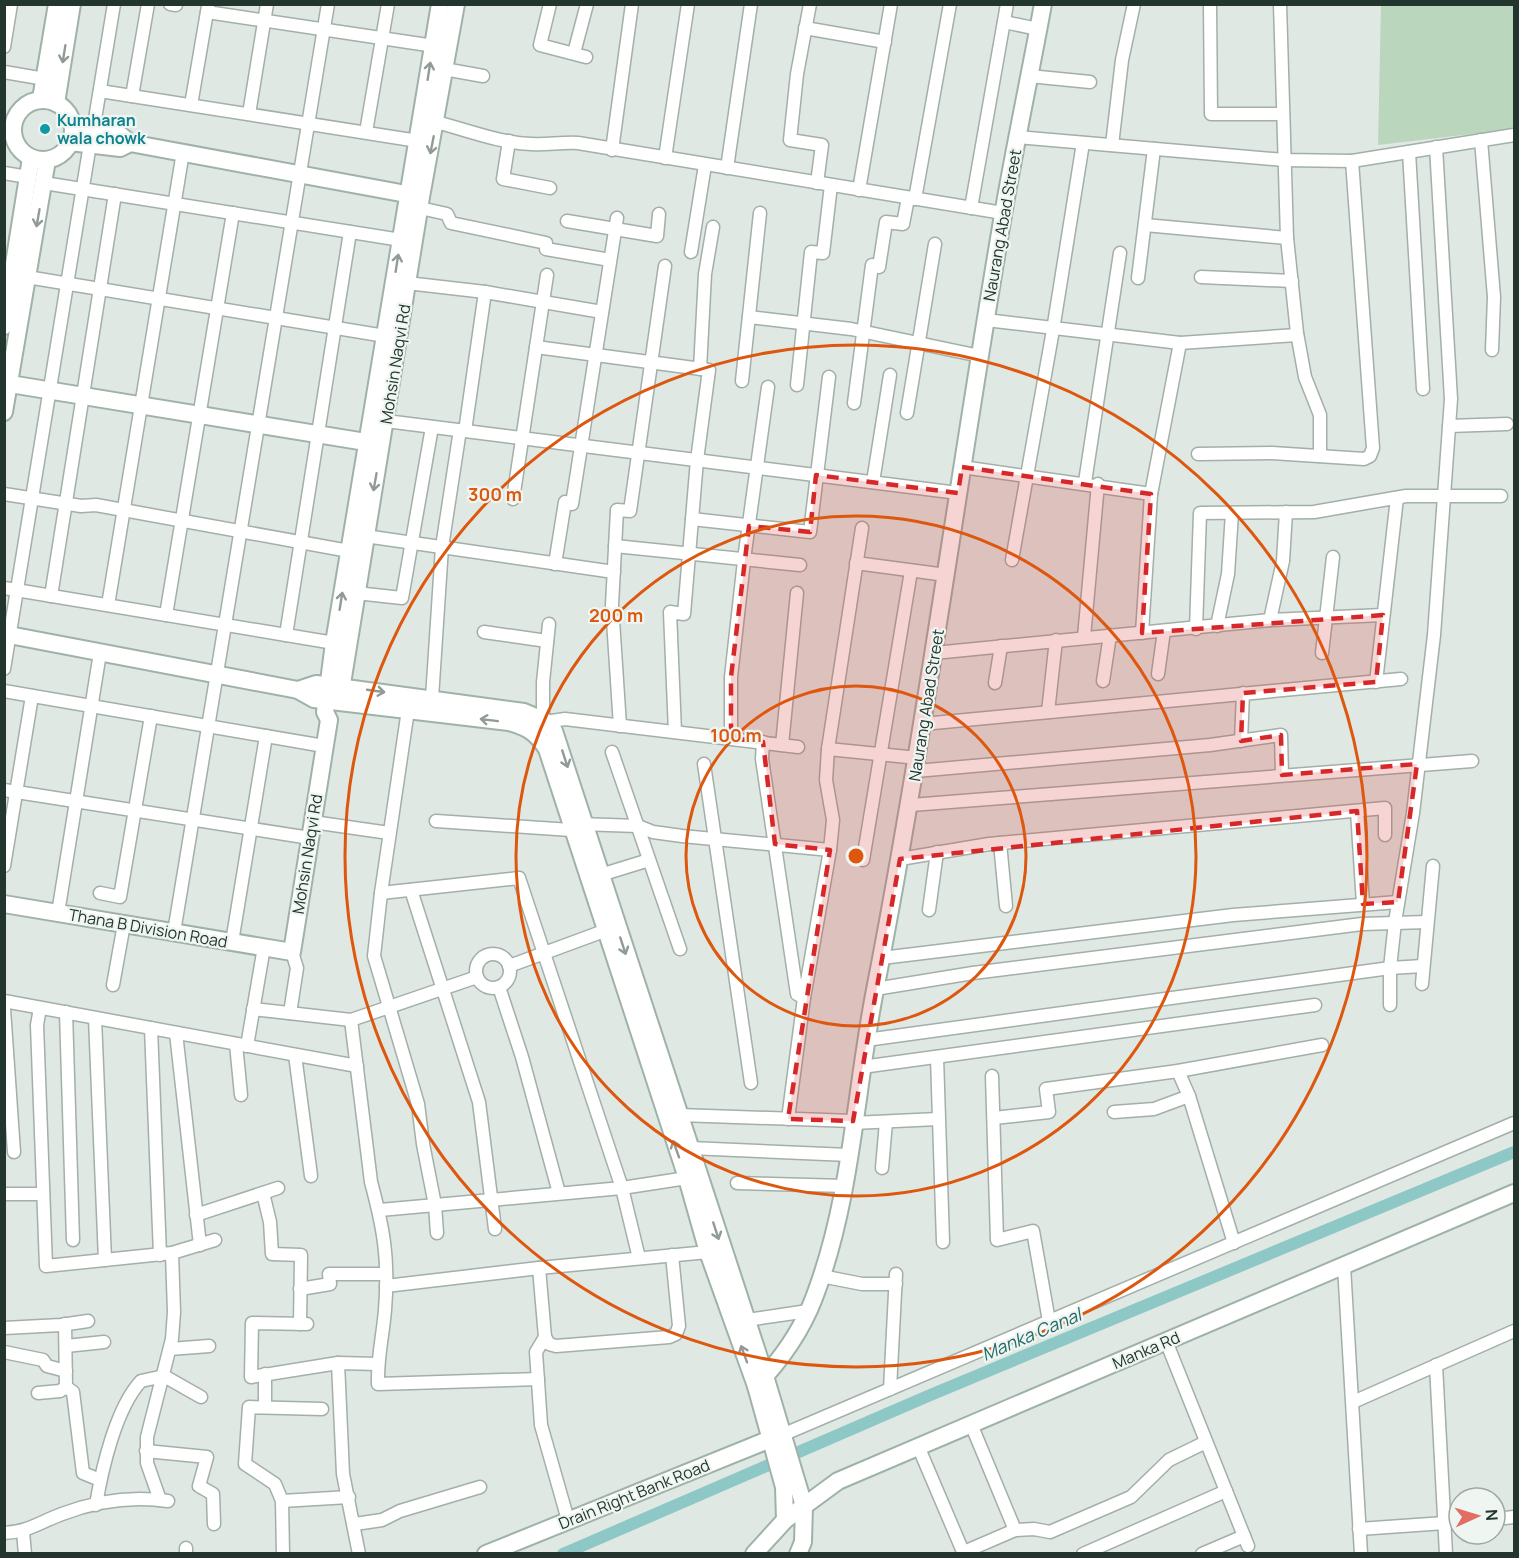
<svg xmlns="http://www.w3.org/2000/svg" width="1519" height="1558" viewBox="0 0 1519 1558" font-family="Manrope,sans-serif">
<rect width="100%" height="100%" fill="#dfe8e2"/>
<polygon fill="#bad7bd" points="1381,5 1514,5 1514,129 1378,145"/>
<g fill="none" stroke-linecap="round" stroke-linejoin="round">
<polyline stroke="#8dc7c6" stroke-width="12" points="563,1554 928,1396 1514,1152"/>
<defs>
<g id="street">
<polyline points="170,4 176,5"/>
<polyline points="550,4 540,45 586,57"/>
<polyline points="810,4 797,74 790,140 822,145 817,183"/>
<polyline points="1210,4 1211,114 1283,114"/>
<polyline points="1280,4 1287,238 1297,333 1305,377 1320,415 1320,456"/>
<polyline points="207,12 441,47"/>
<polyline points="1004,22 1038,29"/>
<polyline points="805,28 885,42"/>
<polyline points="4,47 11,4"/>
<polyline points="574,53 587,4"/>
<polyline points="444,69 483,76"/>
<polyline points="4,72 45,79"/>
<polyline points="1029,76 1090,82"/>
<polyline points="100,91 418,141"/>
<polyline points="132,96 148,4"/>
<polyline points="191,105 208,6"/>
<polyline points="249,114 267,4"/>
<path d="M436,122C467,130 500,143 531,144C547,145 562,142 578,143L1003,213"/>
<polyline points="93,131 114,4"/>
<polyline points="366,132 388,4"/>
<polyline points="1017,137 1284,160 1352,161 1514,135"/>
<polyline points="1481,140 1494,297 1492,350"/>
<polyline points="509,141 503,179 550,188"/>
<polyline points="1112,145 1122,60 1134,4"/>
<polyline points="612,150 632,4"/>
<polyline points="1409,152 1423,389"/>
<polyline points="665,158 688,4"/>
<polyline points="727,168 751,4"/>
<polyline points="4,173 28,177"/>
<polyline points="44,183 401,240"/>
<polyline points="859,190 891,4"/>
<polyline points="915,199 950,4"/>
<polyline points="420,208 447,214 451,223 546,243 546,249 610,260"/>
<polyline points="971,208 1007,4"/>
<polyline points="567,221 657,236 659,214"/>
<polyline points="1145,225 1287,238"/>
<polyline points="691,252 705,165"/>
<polyline points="27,277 385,336"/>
<polyline points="1201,277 1292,281"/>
<polyline points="1138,278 1154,149"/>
<polyline points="407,283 485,292 602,312"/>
<polyline points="749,317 851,329 980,356"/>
<polyline points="986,320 1180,343 1297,335"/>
<polyline points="536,347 709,370 697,460 684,614 670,612 675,732"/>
<polyline points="700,369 705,274 713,227"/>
<polyline points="742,381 760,213"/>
<polyline points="797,385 811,252 823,253 831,185"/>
<polyline points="854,403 872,265 879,267 886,222 903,224 908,198"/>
<polyline points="907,413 935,244"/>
<polyline points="386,421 958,493"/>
<polyline points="1449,426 1507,424"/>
<polyline points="465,431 485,292"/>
<polyline points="1198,454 1272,453 1364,459 1370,456 1373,448 1352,161"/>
<polyline points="962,467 1151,494"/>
<polyline points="873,482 890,375"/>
<polyline points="1085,482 1120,253"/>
<polyline points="4,494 81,506 96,505 349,551"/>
<polyline points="513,499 547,275"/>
<polyline points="692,519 810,532 829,377"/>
<polyline points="365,536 614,572"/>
<polyline points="615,546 800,565"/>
<polyline points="1012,560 1053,330 1083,143"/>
<polyline points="856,563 946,575"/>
<polyline points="555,564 565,502 572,504 617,218"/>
<polyline points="4,588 334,643"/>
<polyline points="356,593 402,598 432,427"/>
<polyline points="51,596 115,194"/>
<polyline points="108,605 183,152"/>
<polyline points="166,615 233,213"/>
<polyline points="1270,620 1283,561 1286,512"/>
<polyline points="1217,626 1228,574 1232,513"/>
<polyline points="1196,629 1200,513 1314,512 1406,496 1501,496"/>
<polyline points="484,632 547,641"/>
<polyline points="1142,633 1151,494 1180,343"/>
<polyline points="286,635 350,232"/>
<polyline points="1084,637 1098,484"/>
<polyline points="934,653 1270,620 1383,615"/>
<polyline points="1322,653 1333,557"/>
<polyline points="4,669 90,144"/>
<polyline points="1158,674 1164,631"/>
<polyline points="1103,681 1110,635"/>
<polyline points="1376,682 1397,498"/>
<polyline points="995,683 1001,646"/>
<polyline points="4,691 324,746"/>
<polyline points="432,698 442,547 460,430"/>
<polyline points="408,710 381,893 374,956 418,1104 423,1144 435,1205 437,1233"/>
<polyline points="1048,712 1056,640"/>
<polyline points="543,720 543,682 549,624"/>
<polyline points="545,722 565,719 798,747"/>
<polyline points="923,724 1401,679"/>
<polyline points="620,726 612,605 617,510 630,511 665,266"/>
<polyline points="731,738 731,677 745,552 768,387"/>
<polyline points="1241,741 1243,693"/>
<polyline points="763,742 762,759 797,994 804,998"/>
<polyline points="782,745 797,593"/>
<polyline points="828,749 918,758"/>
<polyline points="612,752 680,949"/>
<polyline points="704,764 751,1083"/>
<polyline points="916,771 1210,745 1281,735 1282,775"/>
<polyline points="4,790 310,838"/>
<polyline points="911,805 1472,761"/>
<polyline points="1357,811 1363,904"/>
<polyline points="436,821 571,830"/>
<polyline points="313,822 389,833"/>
<polyline points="579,824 638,826 653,832 682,836 830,850"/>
<polyline points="1000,843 1006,906"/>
<polyline points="900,859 989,844 1385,808 1385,835"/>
<polyline points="863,860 911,571"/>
<polyline points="4,866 32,696"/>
<polyline points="594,877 649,860"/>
<polyline points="411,890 479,1102 495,1229"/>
<polyline points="100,893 120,897 151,716"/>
<polyline points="381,893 519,878 622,1188 639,1258"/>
<polyline points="929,910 937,852"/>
<polyline points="58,913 100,653"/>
<polyline points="174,932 328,4"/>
<polyline points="232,942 266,736"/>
<circle cx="493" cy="971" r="17"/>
<polyline points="882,958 1233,915 1398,902"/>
<polyline points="509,966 604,931"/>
<polyline points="1422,984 1433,866"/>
<polyline points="113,985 124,924"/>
<polyline points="499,987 522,1057 559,1193"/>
<polyline points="875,989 973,973 1362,924 1427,922"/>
<polyline points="4,1001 357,1066"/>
<polyline points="1390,1005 1390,968 1395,922 1413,813 1434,635 1451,399 1436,147"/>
<polyline points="40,1008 37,1025 46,1266 172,1253 215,1240"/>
<polyline points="4,1009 14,1152"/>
<polyline points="253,1009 351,1020 477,977"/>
<polyline points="66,1012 73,1240"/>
<polyline points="290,1013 297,968 292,952"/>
<polyline points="95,1018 105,1260"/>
<path d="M351,1020L371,1182C384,1230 389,1260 385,1310C383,1335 377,1359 378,1384L538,1379"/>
<polyline points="151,1028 160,1255"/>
<polyline points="176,1033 200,1245"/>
<polyline points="866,1040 1390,968 1423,966"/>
<polyline points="236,1044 241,1095"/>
<polyline points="247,1046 264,947"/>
<polyline points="295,1055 311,1176"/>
<polyline points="937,1057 943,1242"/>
<polyline points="862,1067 1315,1005"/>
<polyline points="1178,1071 1189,1096 1234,1243"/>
<polyline points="992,1076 997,1240 1033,1231 1049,1321"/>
<polyline points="1114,1112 1154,1109 1189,1096"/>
<polyline points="679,1115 853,1121"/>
<polyline points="994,1118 1049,1112 1046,1089 1178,1071 1322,1045"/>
<polyline points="788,1119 804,998 830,850 833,820 826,780 828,749 862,528"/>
<polyline points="853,1123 938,1119"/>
<polyline points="690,1148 849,1155"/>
<polyline points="882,1168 886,1122"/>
<polyline points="737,1183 845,1186"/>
<polyline points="263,1193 270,1222 272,1254 301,1255 300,1324"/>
<polyline points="4,1194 43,1194"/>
<polyline points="380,1210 622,1188 687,1178"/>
<polyline points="196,1215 278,1188"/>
<polyline points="1344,1266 1361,1554"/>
<polyline points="539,1268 545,1337 549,1344 556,1346 669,1337 676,1334 679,1326 672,1255"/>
<polyline points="821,1276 862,1284 896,1284"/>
<polyline points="386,1286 539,1268 708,1252"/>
<polyline points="300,1289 330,1284 329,1274 386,1274"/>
<polyline points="747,1320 808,1311"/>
<polyline points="65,1324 66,1387 73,1392 83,1473 100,1480"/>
<polyline points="307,1324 252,1323 251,1377 338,1363 378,1364"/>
<polyline points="4,1328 61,1325 88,1321"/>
<polyline points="545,1337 536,1352 541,1425 568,1520"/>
<polyline points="1166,1341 1248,1546"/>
<polyline points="66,1346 104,1342"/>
<polyline points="170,1349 209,1346"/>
<polyline points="4,1352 43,1360 47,1366 66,1371"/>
<polyline points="338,1363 343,1474 359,1554"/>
<polyline points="1436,1365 1446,1554"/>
<polyline points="890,1389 896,1274"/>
<polyline points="38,1393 60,1391 66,1387"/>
<polyline points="1353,1402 1514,1331"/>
<polyline points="265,1407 265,1374"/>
<polyline points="971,1424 1015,1530"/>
<polyline points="782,1435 1514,1123"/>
<polyline points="918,1446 964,1554"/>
<polyline points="146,1451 207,1457 199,1486 213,1494 214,1524"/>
<polyline points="160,1500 147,1463 147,1437 172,1339 174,1312 172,1253"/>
<polyline points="282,1501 349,1497"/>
<path d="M96,1505C102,1468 116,1408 141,1381L164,1376L201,1397"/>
<polyline points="1495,1519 1514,1517"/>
<polyline points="355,1524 382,1520 400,1511 480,1487"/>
<polyline points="1359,1529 1459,1522"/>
<polyline points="23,1532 25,1554"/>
<path d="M4,1533C28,1532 40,1522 62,1514C96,1501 133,1496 168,1501"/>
<polyline points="964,1552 1015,1530 1034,1529 1050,1532 1131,1497 1169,1460 1206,1442"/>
<polyline points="186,1554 186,1548"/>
<polyline points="283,1554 282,1501 275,1484 245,1464 249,1407 322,1409"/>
<polyline points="1083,1554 1226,1491"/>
<polyline points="1202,1554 1244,1536"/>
</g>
<g id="secondary">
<polyline points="41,99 57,4"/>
<circle cx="43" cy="130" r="30"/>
<polyline points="56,103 72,4"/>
<polyline points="73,127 119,134 130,143 417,196"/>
<polyline points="70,142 120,148 130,143"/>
<polyline points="4,326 31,158"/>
<polyline points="4,383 378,444"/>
<polyline points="4,412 47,160"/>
<path d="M4,634L298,690L314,699L509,722C527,727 536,732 547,749L687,1178L708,1252L756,1386L784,1487L785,1520"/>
<polyline points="298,690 316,684 524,712 543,720 554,731 765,1376 804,1506 803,1542 798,1554"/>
<polyline points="340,696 421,197 456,4"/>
<polyline points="4,904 292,952 329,720 325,712 334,643 440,4"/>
<path d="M756,1386C781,1360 801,1332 814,1298C852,1199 855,1092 875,990C925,733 959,473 1003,215C1015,145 1030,75 1043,4"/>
<polyline points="486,1554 778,1436"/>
<polyline points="754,1554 785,1520 838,1481 1514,1193"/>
</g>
</defs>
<use href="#street" stroke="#a3afa8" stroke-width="15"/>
<use href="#secondary" stroke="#9fb2a8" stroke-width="20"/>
<use href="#street" stroke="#fff" stroke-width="12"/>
<use href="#secondary" stroke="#fff" stroke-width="16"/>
</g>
<defs><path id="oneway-shaft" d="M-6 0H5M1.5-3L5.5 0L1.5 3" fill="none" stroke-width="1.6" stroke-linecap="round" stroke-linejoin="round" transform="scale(1.5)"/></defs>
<g stroke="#909a96">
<use href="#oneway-shaft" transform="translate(64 54) rotate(99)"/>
<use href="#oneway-shaft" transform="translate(429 71) rotate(-81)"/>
<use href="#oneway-shaft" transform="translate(432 145) rotate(101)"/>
<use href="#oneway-shaft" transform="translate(38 218) rotate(100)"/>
<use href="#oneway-shaft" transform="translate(397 263) rotate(-81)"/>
<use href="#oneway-shaft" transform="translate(375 482) rotate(100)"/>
<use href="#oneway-shaft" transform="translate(341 601) rotate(-81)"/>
<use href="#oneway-shaft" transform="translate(376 691) rotate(8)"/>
<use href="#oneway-shaft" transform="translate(489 720) rotate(-173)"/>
<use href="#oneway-shaft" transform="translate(565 759) rotate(72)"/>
<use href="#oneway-shaft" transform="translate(623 946) rotate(72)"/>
<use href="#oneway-shaft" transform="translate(676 1149) rotate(-110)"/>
<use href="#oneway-shaft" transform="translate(716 1231) rotate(72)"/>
<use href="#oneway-shaft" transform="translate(744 1354) rotate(-110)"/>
</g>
<path fill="#d62828" fill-opacity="0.2" stroke="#d62828" stroke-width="4.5" stroke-dasharray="12 8" stroke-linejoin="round" d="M962,467L1151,494L1142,633L1383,615L1376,682L1243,693L1241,741L1281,735L1282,775L1417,764L1398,902L1363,904L1357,811L900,859L853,1121L788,1119L830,850L775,844L763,742L731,738V677L749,526L810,532L816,475L958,493Z"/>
<g fill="none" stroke="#de570e" stroke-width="3">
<circle cx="856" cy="856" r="170"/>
<circle cx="856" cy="856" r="340"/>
<circle cx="856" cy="856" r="511"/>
</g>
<circle fill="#0f9aa8" stroke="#eff5f1" stroke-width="2" cx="45" cy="129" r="6"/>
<g text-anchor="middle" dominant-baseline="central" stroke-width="4.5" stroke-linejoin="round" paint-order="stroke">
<g font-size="16" font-weight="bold" fill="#0d838f" stroke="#eff5f1" text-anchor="start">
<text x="57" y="120">Kumharan<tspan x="57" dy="18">wala chowk</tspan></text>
</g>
<g font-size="16" fill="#22362d" stroke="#eff5f1">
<text transform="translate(1002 225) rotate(-80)">Naurang Abad Street</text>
<text transform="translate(395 364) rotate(-81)">Mohsin Naqvi Rd</text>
<text transform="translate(926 705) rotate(-81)">Naurang Abad Street</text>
<text transform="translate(307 854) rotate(-81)">Mohsin Naqvi Rd</text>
<text transform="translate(148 928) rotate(10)">Thana B Division Road</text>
<text transform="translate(1146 1350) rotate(-23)">Manka Rd</text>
<text transform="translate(634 1494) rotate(-22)">Drain Right Bank Road</text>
</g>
<g font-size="18" font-style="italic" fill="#246a6a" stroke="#eff5f1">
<text transform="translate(1031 1334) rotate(-23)">Manka Canal</text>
</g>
</g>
<circle cx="856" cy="856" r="9" fill="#de570e" stroke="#eff5f1" stroke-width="3"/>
<g font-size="18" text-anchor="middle" font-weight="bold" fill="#de570e" stroke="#eff5f1" stroke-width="4.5" stroke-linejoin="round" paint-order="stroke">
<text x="495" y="501">300 m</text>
<text x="616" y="622">200 m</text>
<text x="736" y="742">100 m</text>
</g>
<rect width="1519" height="1558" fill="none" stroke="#22362d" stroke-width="12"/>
<g transform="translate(1477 1516) rotate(86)"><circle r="28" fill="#eff5f1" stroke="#9da9a3" stroke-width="1.5"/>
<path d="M0-4.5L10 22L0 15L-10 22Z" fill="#e16d64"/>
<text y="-9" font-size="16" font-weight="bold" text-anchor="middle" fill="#22362d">N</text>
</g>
</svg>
